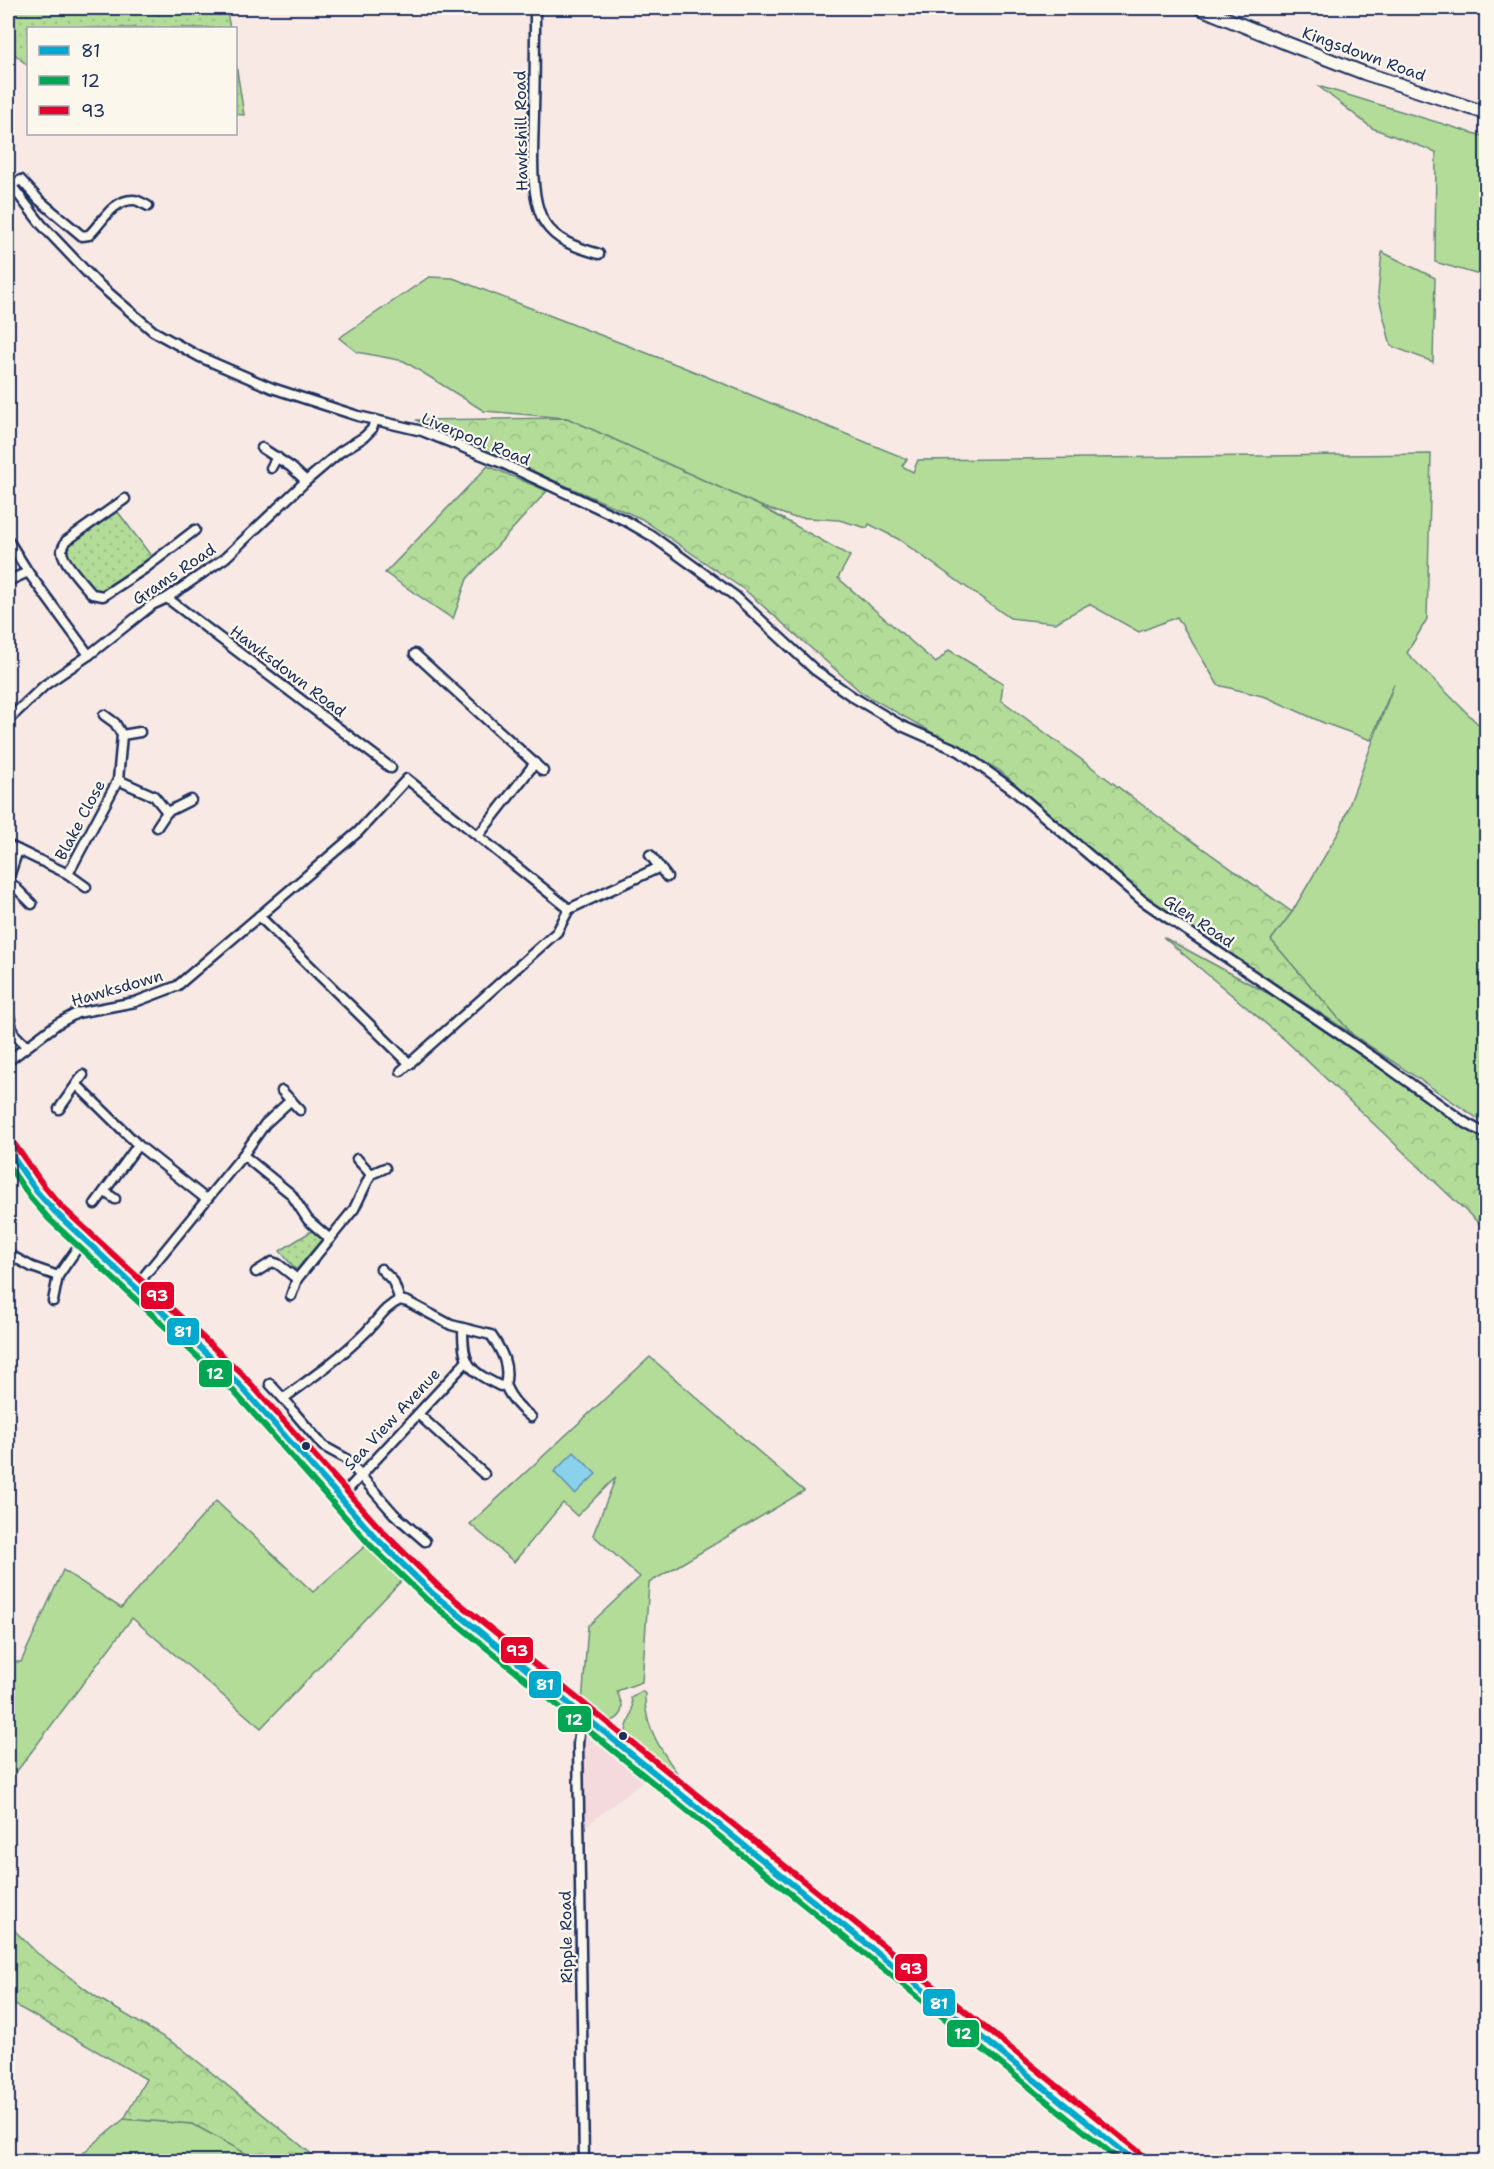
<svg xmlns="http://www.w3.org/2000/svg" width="1494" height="2169" viewBox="0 0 1494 2169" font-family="'Shantell Sans',sans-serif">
<defs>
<pattern id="forest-crowns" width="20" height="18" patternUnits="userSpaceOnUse" patternTransform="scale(1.5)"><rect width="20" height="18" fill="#b3dc98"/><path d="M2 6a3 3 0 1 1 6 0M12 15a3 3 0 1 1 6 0" fill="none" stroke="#99bd85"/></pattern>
<pattern id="park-dots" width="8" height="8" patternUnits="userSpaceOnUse" patternTransform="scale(1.5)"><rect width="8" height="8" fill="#b3dc98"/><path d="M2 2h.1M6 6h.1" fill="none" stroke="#99bd85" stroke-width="1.8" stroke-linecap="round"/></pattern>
</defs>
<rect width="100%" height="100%" fill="#f8e9e5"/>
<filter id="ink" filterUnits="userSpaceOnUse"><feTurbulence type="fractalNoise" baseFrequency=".0167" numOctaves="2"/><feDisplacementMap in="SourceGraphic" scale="12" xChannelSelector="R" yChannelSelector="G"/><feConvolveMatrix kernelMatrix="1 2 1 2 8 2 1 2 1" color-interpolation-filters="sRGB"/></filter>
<g filter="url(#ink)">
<polygon fill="#f4d9dd" points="587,1727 649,1776 585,1827 582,1743"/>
<g fill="#b3dc98" stroke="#67867b" stroke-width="1.5">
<polygon points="1318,86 1486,137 1486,277 1435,262 1436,152 1372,128"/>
<polygon points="1382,252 1435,278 1433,362 1391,346 1378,294"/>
<polygon points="429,277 453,278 683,367 907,459 902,466 913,472 918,460 1431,454 1427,619 1407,653 1486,732 1486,1124 1352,1034 1271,940 1292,912 1340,830 1394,684 1371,740 1324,723 1266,697 1218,685 1177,617 1139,632 1089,604 1055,623 1010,618 898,539 869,524 867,528 839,520 792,517 758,505 567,418 484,411 404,361 357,352 339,338"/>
<path d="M650,1357L804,1491L649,1583L642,1682L617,1691L622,1705L621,1714C609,1730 591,1717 582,1704L588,1626L640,1577L593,1535L616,1477L577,1516L563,1503L514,1562L470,1524Z"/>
<polygon points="216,1501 313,1592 371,1541 404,1578 261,1728 132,1618 8,1783 8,1662 21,1662 63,1570 121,1608"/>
<path d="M642,1691L645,1694C643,1732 670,1762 690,1791L628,1740C621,1724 637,1718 631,1698Z"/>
<polygon points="124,2119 193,2124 249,2155 255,2161 72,2162"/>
</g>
<g fill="url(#forest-crowns)" stroke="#67867b" stroke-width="1.5">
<polygon points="567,418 758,505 850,556 838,578 936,663 949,650 1003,683 1001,700 1156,815 1292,912 1271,940 1352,1034 1145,897 999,770 862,693 746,591 642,519 416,420"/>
<polygon points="488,466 547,491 467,579 453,619 385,573"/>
<polygon points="1163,937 1269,994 1486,1139 1486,1230 1284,1039"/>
<polygon points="8,1924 37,1953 98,1998 180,2047 320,2161 255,2161 249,2155 193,2124 124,2119 146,2079 8,2001"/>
</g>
<g fill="url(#park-dots)" stroke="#67867b" stroke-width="1.5">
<polygon points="8,8 226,8 230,28 28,28 28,66 8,48"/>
<polygon points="236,64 244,115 236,114"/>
<polygon points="115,508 155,561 98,596 63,555 66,541"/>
<polygon points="313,1230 322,1239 296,1270 280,1251"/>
</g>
<polygon fill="#8ad1eb" stroke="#5e90b3" stroke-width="1.5" points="574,1452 596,1474 575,1494 554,1472"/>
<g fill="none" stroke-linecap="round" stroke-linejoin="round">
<defs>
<g id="street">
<path d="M535,8C535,41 535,75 534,109C534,140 528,198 545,223C557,242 579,248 599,254"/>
<polyline points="8,181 41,224 96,282 153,331 180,346 200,357 272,388 358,416 422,431 502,463 626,521 652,536 735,596 815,670 853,697 902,726 959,751 1012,789 1143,901 1379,1061 1464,1122 1486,1134"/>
<path d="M11,185L21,180L39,200L82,236L89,235C102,223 113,199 134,200C138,200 144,204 148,206"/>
<polyline points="262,448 291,467 306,481"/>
<polyline points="271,468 277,457"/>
<path d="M125,499L66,541C65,544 63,547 62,550C61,560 85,586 92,594L103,596L144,569L195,530"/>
<polyline points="8,540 28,572 89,655"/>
<polyline points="8,581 28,572"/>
<polyline points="167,598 391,768"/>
<polyline points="415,654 543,771"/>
<polyline points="8,720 45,685 89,655 152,605 167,598 225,558 306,481 340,452 364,437 372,429 375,420"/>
<polyline points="122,735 140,732"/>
<polyline points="118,780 154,796 167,812"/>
<polyline points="157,827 167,812 191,800"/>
<polyline points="478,836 535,763"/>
<polyline points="8,845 68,874 86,887"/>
<polyline points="650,855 667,877"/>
<polyline points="68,874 118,780 122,735 115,723 104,715"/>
<polyline points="8,880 32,904"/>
<polyline points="8,880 18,850"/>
<polyline points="259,916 410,1064"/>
<polyline points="8,1011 13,1033 26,1046"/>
<polyline points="8,1061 57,1024 77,1013 135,1002 177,986 358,832 407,779 569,909"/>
<polyline points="401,1071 557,932 569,909 660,867"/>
<polyline points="77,1085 138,1145 206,1199"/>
<polyline points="282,1091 300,1110"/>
<polyline points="59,1109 83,1075"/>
<polyline points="243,1155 291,1194 308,1220 330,1239"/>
<polyline points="357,1159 371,1174"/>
<polyline points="105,1192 115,1199"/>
<polyline points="95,1204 138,1145"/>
<polyline points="8,1254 32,1267 58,1276"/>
<polyline points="381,1269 393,1281 400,1300"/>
<polyline points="256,1272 272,1262 278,1264 297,1279"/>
<polyline points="136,1286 243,1155 265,1124 291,1100"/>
<polyline points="291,1296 297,1279 354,1209 371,1174 385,1168"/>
<polyline points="53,1301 58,1276 83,1240"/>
<polyline points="270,1384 290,1406"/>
<path d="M505,1385C511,1399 519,1408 531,1417"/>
<path d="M284,1398C313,1377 341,1357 366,1332C378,1320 384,1307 400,1300L408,1302L451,1325L491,1335C502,1351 510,1366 505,1385L500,1386C468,1370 463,1365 463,1328"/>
<polyline points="293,1411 323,1446 345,1458 394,1514 425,1541"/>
<polyline points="418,1414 484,1474"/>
<polyline points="340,1498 467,1361"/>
<polyline points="581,1712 578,1744 584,2162"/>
</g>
<polyline id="secondary" points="1200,8 1286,43 1364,73 1486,113"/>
<polyline id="primary" points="8,1150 37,1192 56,1213 235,1380 377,1539 432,1593 1137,2162"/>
</defs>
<use href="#street" stroke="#1b2f5e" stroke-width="13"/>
<use href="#secondary" stroke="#1b2f5e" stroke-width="16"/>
<use href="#primary" stroke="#1b2f5e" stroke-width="16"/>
<use href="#street" stroke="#fbf7ec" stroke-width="8"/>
<use href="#secondary" stroke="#fbf7ec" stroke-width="12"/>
<use href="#primary" stroke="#fbf7ec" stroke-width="12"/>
<defs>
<polyline id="bus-1" points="8,1150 37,1192 56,1213 235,1380 377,1539 432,1593 1136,2162"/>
<polyline id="bus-2" points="8,1165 30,1197 49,1219 229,1386 370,1545 426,1599 1122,2162"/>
<polyline id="bus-3" points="15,1145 44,1186 62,1207 241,1373 384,1533 438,1586 1143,2155"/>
</defs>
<use href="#bus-1" stroke="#fbf7ec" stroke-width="10"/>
<use href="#bus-2" stroke="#fbf7ec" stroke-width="10"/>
<use href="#bus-3" stroke="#fbf7ec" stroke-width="10"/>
<use href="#bus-1" stroke="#00a9ce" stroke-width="6"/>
<use href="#bus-2" stroke="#00a651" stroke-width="6"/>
<use href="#bus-3" stroke="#e4002b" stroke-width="6"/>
</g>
</g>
<g fill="#1b2f5e" stroke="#fbf7ec" stroke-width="2">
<circle cx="306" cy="1446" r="5"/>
<circle cx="623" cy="1736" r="5"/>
</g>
<g text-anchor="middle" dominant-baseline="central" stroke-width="4.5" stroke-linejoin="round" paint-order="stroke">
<g font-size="16" fill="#1b2f5e" stroke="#fbf7ec">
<text transform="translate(1364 54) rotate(20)">Kingsdown Road</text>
<text transform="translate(521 131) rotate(-91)">Hawkshill Road</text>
<text transform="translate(476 439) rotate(22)">Liverpool Road</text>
<text transform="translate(174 574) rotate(-34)">Grams Road</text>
<text transform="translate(288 671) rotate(37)">Hawksdown Road</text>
<text transform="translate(80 820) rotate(-62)">Blake Close</text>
<text transform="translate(1199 921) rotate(34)">Glen Road</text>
<text transform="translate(117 988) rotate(-16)">Hawksdown</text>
<text transform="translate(392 1419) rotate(-47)">Sea View Avenue</text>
<text transform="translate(566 1937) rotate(-91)">Ripple Road</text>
</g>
</g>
<g stroke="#fbf7ec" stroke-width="2">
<rect x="140" y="1281" width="35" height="29" rx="6" fill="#e4002b"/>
<rect x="166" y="1317" width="34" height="29" rx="6" fill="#00a9ce"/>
<rect x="198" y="1359" width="35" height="29" rx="6" fill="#00a651"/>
<rect x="500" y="1636" width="34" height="28" rx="6" fill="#e4002b"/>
<rect x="528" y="1670" width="34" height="29" rx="6" fill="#00a9ce"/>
<rect x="557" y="1705" width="35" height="28" rx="6" fill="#00a651"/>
<rect x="894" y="1953" width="34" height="29" rx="6" fill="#e4002b"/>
<rect x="922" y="1988" width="34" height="29" rx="6" fill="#00a9ce"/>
<rect x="946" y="2019" width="34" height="29" rx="6" fill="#00a651"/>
</g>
<g font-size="16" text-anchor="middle" font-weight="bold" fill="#fff">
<text x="157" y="1301">93</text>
<text x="183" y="1337">81</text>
<text x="215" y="1379">12</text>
<text x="517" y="1656">93</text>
<text x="545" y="1690">81</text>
<text x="574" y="1725">12</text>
<text x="911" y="1974">93</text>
<text x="939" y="2009">81</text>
<text x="963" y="2039">12</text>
</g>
<rect width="1494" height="2169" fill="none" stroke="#fbf7ec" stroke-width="30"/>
<rect x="15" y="15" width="1464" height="2139" fill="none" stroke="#1b2f5e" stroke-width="2" filter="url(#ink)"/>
<rect x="27" y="27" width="210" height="108" fill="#fbf7ec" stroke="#a1a7b3" stroke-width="1.5"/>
<rect x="39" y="46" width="30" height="9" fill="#00a9ce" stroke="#a1a7b3" stroke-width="1.5"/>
<text x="81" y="57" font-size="18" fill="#1b2f5e">81</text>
<rect x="39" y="76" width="30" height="9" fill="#00a651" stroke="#a1a7b3" stroke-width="1.5"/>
<text x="81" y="87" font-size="18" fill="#1b2f5e">12</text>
<rect x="39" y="106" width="30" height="9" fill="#e4002b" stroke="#a1a7b3" stroke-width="1.5"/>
<text x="81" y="117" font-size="18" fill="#1b2f5e">93</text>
</svg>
